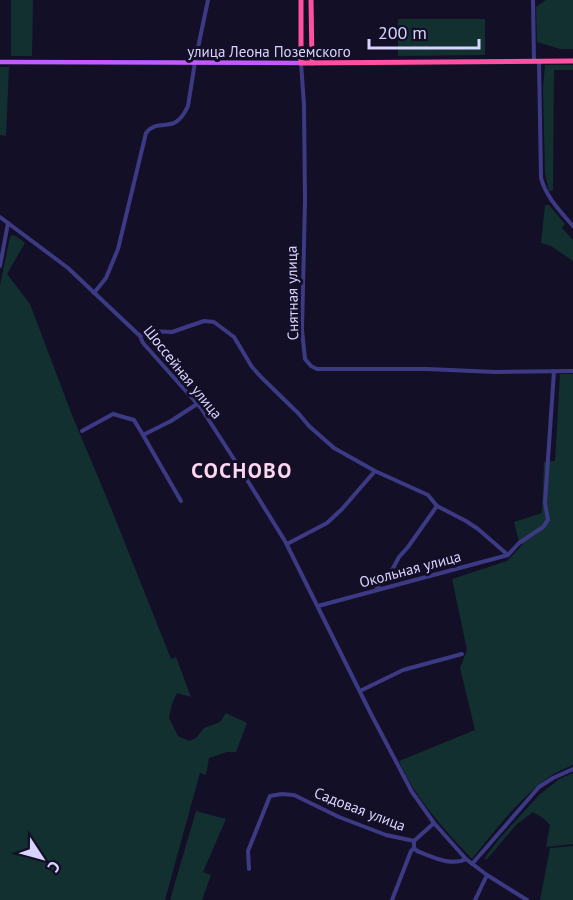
<svg xmlns="http://www.w3.org/2000/svg" width="573" height="900" viewBox="0 0 573 900" font-family="'PT Sans',sans-serif">
<rect width="100%" height="100%" fill="#130f26"/>
<g fill="#12302f">
<polygon points="11,0 33,0 32,56 11,56"/>
<polygon points="546,0 573,0 573,49 560,49 537,42 536,7"/>
<polygon points="398,19 485,19 485,55 398,56"/>
<polygon points="545,65 573,65 573,70 554,70 553,190 549,191 545,173 543,89"/>
<polygon points="0,67 9,67 6,136 0,135"/>
<polygon points="545,205 549,205 565,224 562,228 573,240 573,261 551,246 541,243"/>
<polygon points="12,235 16,236 25,243 7,274 30,304 72,415 111,508 171,659 176,657 191,697 177,693 172,704 169,718 178,736 189,741 196,738 204,728 220,722 226,713 247,723 236,752 227,752 209,758 206,775 200,773 165,900 0,900 0,285 10,237"/>
<path d="M560,374H573V765C566,768 558,771 552,775C520,797 496,829 472,859C444,829 415,798 399,761L475,730L460,668L467,650L452,579L507,561L523,544L519,542L514,522L542,513L544,462L555,461Z"/>
<polygon points="573,773 573,844 546,847 550,825 543,818 533,812 517,824 487,859 484,859 499,839 539,795 559,779"/>
<polygon points="196,811 226,819 203,872 211,875 202,900 170,900"/>
<polygon points="573,846 573,900 540,900 550,848"/>
</g>
<g fill="none" stroke-linecap="round" stroke-linejoin="round">
<g stroke="#3d3a85" stroke-width="4">
<polyline points="533,0 534,61"/>
<path d="M539,61L541,178C546,197 560,211 573,226"/>
<polyline points="301,63 304,105 305,201 302,330 305,359 311,366 317,369 427,369 495,372 573,371"/>
<polyline points="0,217 68,268 140,336 143,343 201,408 241,470 285,541 371,714 412,792 434,823 466,859 487,875 527,900"/>
<polyline points="0,266 8,223"/>
<path d="M94,293L106,278L118,249L146,133C160,116 174,137 188,106L195,62L208,0"/>
<polyline points="140,336 147,331 172,332 204,321 214,322 234,337 252,367 262,378 299,414 309,426 334,448 375,471 428,495 437,506 466,521 478,529 508,555"/>
<polyline points="82,431 113,414 134,420 143,435"/>
<polyline points="181,501 143,435 171,421 197,404"/>
<polyline points="287,544 327,523 342,509 375,471"/>
<polyline points="376,590 379,585 390,574 399,557 408,547 437,506"/>
<polyline points="318,606 508,555 519,543 543,527 548,520 545,503 554,371"/>
<polyline points="360,691 403,670 462,654"/>
<path d="M414,848L417,851C431,856 451,867 466,859"/>
<polyline points="472,864 539,787 553,778 573,769"/>
<polyline points="249,869 248,851 270,796 282,794 294,795 339,817 386,835 414,841 434,823"/>
<polyline points="392,900 411,851 414,848 414,841"/>
<polyline points="475,900 487,875"/>
</g>
<polyline stroke="#c25bff" stroke-width="4.5" points="0,62 301,63"/>
<g stroke="#ff4fa3" stroke-width="5">
<polyline points="301,0 301,63 573,61"/>
<polyline points="311,0 312,63"/>
</g>
</g>
<g text-anchor="middle" dominant-baseline="central" stroke-width="6" stroke-linejoin="round" paint-order="stroke">
<g font-size="15" fill="#d9d4ff" stroke="#130f26">
<text x="269" y="51">улица Леона Поземского</text>
<text transform="translate(292 293) rotate(-91)">Снятная улица</text>
<text transform="translate(183 372) rotate(51)">Шоссейная улица</text>
<text transform="translate(410 569) rotate(-15)">Окольная улица</text>
<text transform="translate(360 809) rotate(21)">Садовая улица</text>
</g>
<g font-size="21" font-weight="bold" letter-spacing="1.5" fill="#ffd6f0" stroke="#130f26">
<text x="242" y="470">СОСНОВО</text>
</g>
</g>
<g transform="translate(42 858) rotate(126)" stroke="#130f26" stroke-width="4.5" paint-order="stroke">
<path d="M0-4.5L10 22L0 15L-10 22Z" fill="#d9d4ff"/>
<text y="-9" font-size="16" font-weight="bold" text-anchor="middle" fill="#d9d4ff">С</text>
</g>
<path d="M369 39v9h110v-9" fill="none" stroke="#d9d4ff" stroke-width="3"/>
<text x="378" y="39" font-size="18" fill="#d9d4ff" stroke="#130f26" stroke-width="4.5" paint-order="stroke">200 m</text>
</svg>
